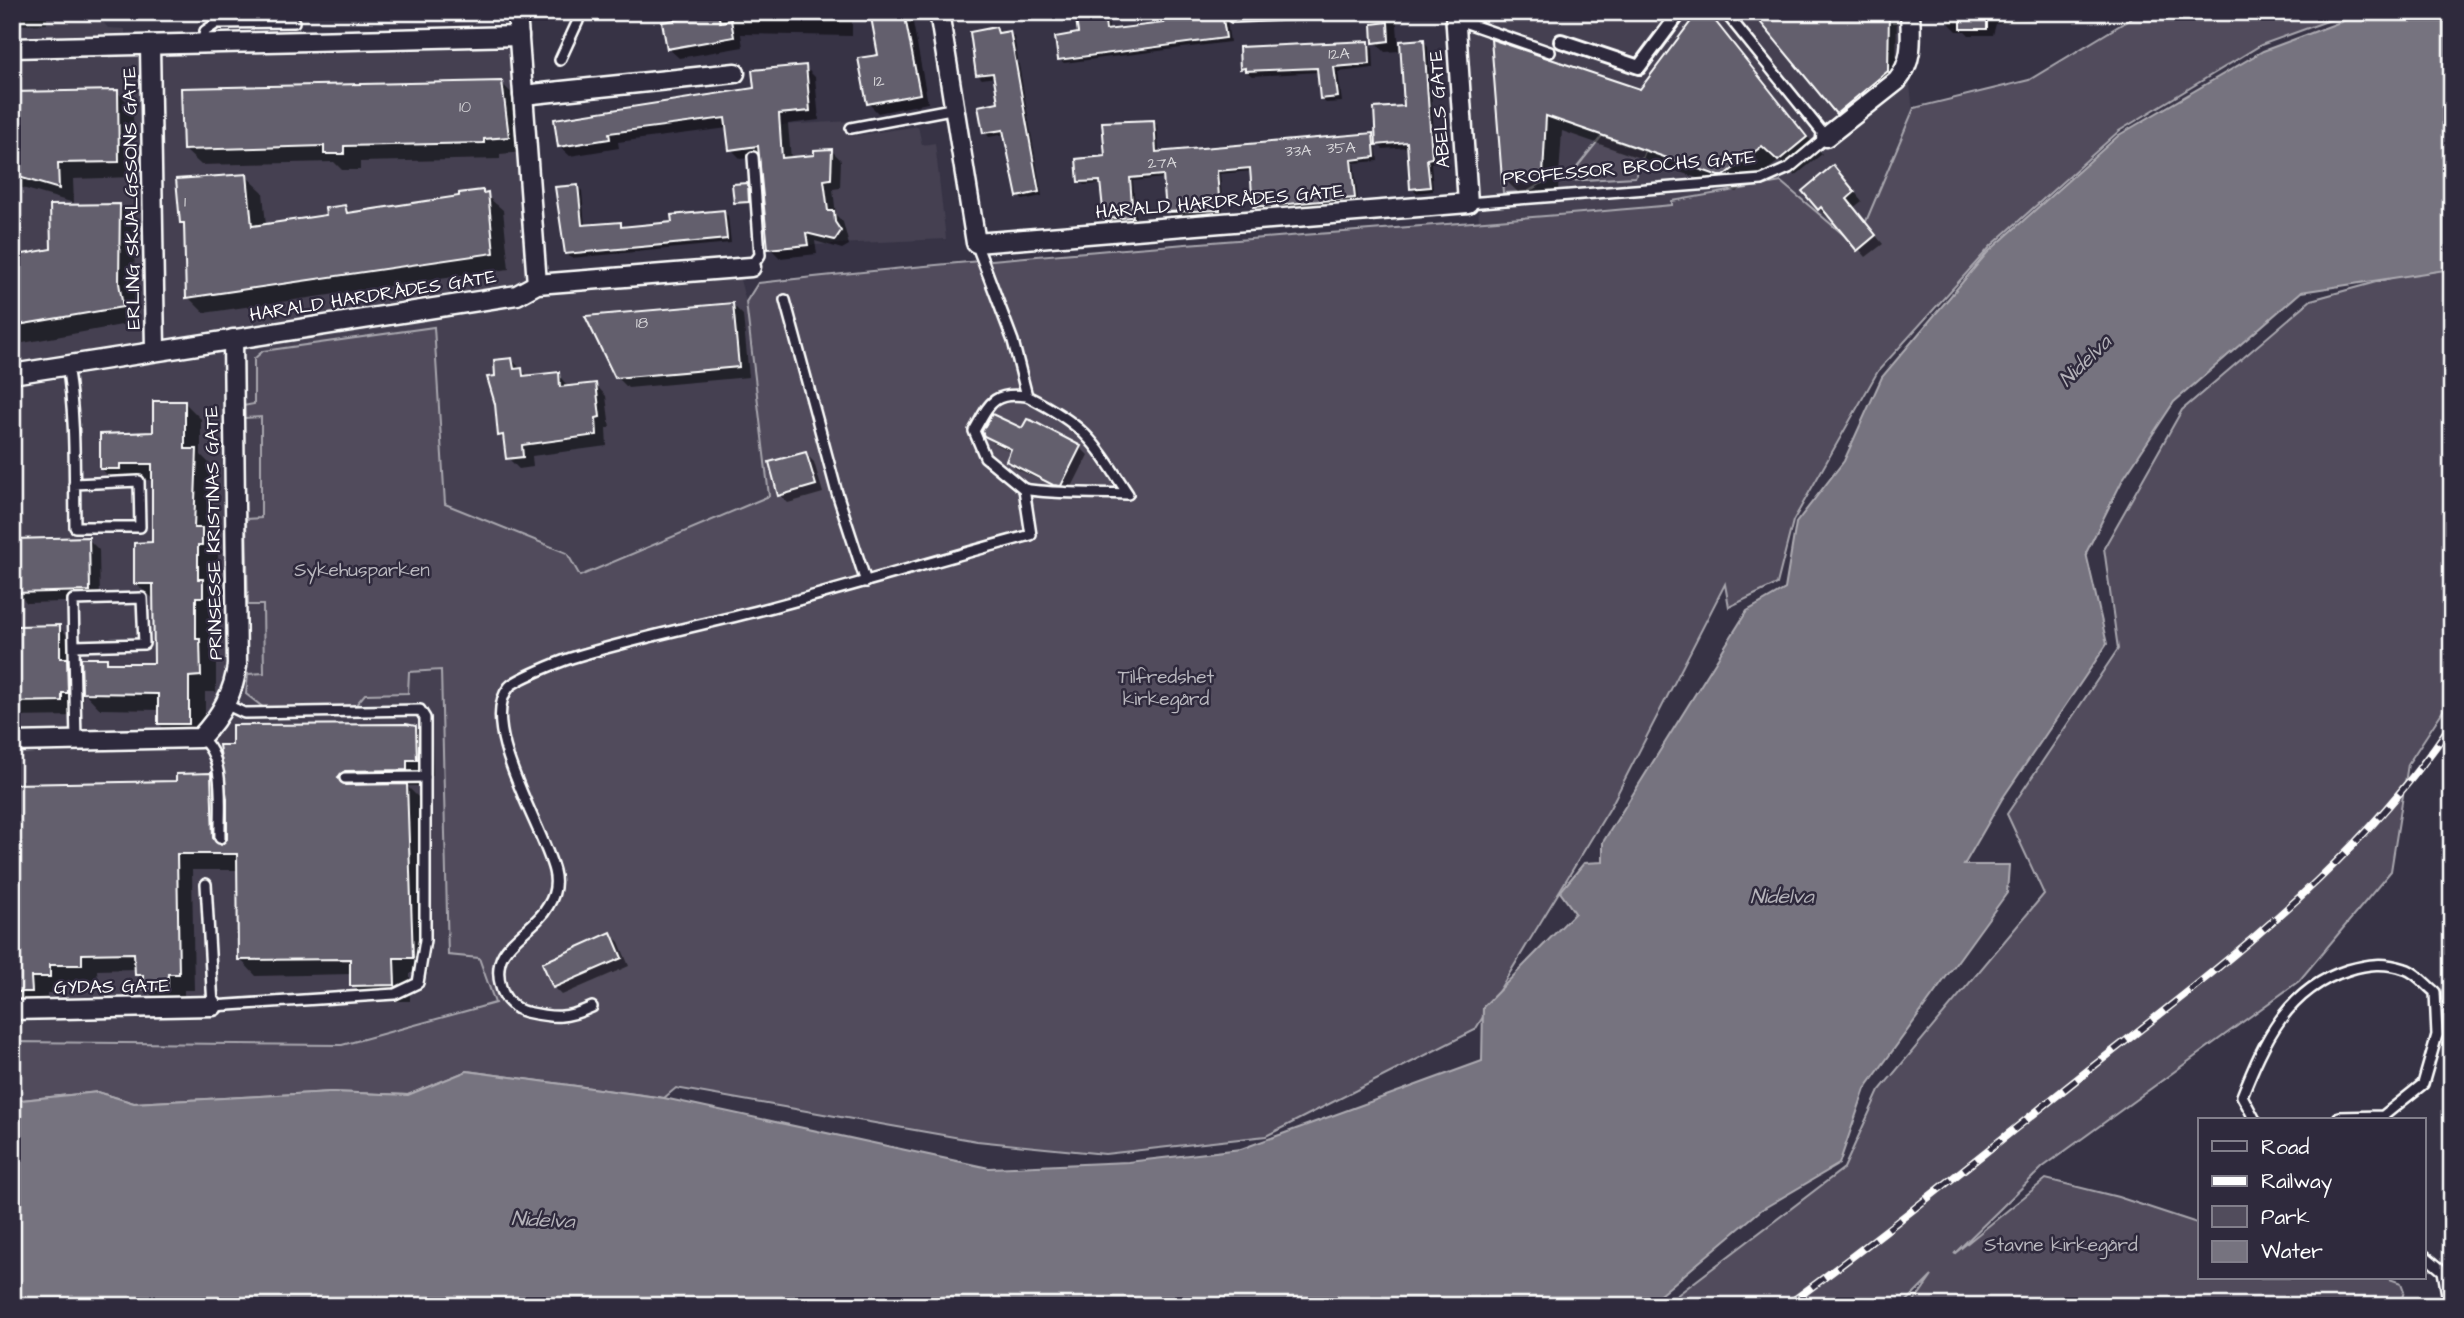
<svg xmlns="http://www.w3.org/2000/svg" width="2464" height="1318" viewBox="0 0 2464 1318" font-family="'Architects Daughter',sans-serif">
<rect width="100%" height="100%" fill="#373345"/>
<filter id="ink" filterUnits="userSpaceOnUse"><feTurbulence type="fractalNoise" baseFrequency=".0143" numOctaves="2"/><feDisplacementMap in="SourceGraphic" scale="14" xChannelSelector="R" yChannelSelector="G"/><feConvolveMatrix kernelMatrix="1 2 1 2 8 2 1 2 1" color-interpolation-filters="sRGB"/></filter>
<g filter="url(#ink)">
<g fill="#444051">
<polygon points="12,12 95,12 108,28 125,29 125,46 519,36 537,284 737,269 746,302 770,496 579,577 441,670 448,955 479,958 495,1003 342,1045 12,1042"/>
<polygon points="1465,12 1902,12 1919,166 1841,272 1787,194 1479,223"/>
<polygon points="851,121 853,136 918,126 922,145 935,143 946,239 770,247 759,156 747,157 743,127"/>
</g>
<g fill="#514c5c" stroke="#a8a6ae" stroke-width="2">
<path d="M2142,12H2352L2261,45L2119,131L1991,246L1878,371L1793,521L1777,584L1729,607L1725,584L1610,808L1475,1030L1266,1136L1105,1154L977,1141L676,1088L664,1098L467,1071L408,1095L331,1092L134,1103L98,1092L12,1101V1042L342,1045L495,1003L479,958L448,955L441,670L409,672L408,693L365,694L355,706L264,708L246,694L248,674L264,673L263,605H248L246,519L261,518V417L244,418L243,406L254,404V359L263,351L434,327L445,504L567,553L580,576L769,496L746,302L758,283C1062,249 1368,233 1672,205V201L1781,182L1856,245L1914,108L2029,80Z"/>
<polygon points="1602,136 1645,151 1635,177 1566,181"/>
<polygon points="1542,175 1542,183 1527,192 1503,193 1502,179"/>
<polygon points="2452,261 2452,697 2408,764 2391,871 2299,981 2043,1167 1954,1254 2046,1179 2118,1197 2200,1224 2200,1278 2387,1278 2401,1283 2404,1291 2400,1306 1911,1306 1932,1276 1902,1306 1663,1306 1844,1168 1879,1091 2044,894 2007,814 2118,649 2104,548 2182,410 2311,300"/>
</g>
<polygon fill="#76737f" stroke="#adabb2" stroke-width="2" points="2367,12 2452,12 2452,269 2301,292 2174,402 2123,479 2086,553 2107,644 2002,799 1964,865 2009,865 2007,893 1865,1089 1839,1164 1761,1210 1647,1306 12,1306 12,1101 98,1092 134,1103 331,1092 408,1095 467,1071 664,1098 989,1168 1128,1162 1241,1149 1482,1061 1483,1007 1575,913 1560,892 1584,863 1603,862 1603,842 1747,611 1785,589 1796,523 1844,461 1882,377 1987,253 2119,135 2263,51"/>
<g fill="#0007">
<polygon points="12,12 47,12 47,24 12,25"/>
<polygon points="723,12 852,12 852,36 741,34 743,47 679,58 668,48 664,24"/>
<polygon points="872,12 911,12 928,103 878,113 868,103 880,56"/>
<polygon points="1077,12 1107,12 1109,31 1222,16 1227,21 1230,42 1064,63 1059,59 1080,35"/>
<polygon points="1372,12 1396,12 1399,51 1385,52 1375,42"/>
<polygon points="1513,12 1539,12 1540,18 1520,19"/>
<polygon points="1706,12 1822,154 1795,176 1779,161 1737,192 1562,131 1558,191 1520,194 1503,178 1493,41 1640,91"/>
<polygon points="1755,12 1897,12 1896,79 1846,121"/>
<polygon points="1950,12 2084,12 1996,24 1993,35 1969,35 1965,31 1957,31 1950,24"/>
<polygon points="996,29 1014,37 1042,196 1023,200 1018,196 1006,134 989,137 985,132 1001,103 995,77 982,79 977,74"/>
<polygon points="1424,41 1428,46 1436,162 1431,163 1433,191 1416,193 1412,188 1409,147 1383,149 1376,143 1378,161 1354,163 1358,202 1259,210 1255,206 1252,171 1220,174 1223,213 1172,216 1168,212 1165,178 1133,181 1136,220 1109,222 1106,219 1102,184 1084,185 1080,181 1153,122 1157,125 1159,153 1372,135 1378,141 1406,108"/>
<polygon points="1368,43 1373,48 1374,68 1338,72 1342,102 1326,103 1321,99 1319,72 1252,76 1242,68"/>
<polygon points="805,67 815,77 819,120 788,124 791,159 816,157 831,150 841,160 840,188 833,189 836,215 843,222 849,245 842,249 815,241 817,254 780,258 770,248 761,156 741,159 731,149 728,128 618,142 619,148 570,156 560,147 756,90"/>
<polygon points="501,83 518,99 525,152 500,154 500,159 360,162 360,170 342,170 334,162 201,165 184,149"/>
<polygon points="117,92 133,107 134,177 73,179 74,203 12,185 12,94"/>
<polygon points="1841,175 1862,201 1853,208 1883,244 1866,257 1830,215 1827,217 1819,209"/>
<polygon points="246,176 263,192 266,226 328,217 345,207 352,214 461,198 482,192 503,210 509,269 204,313 188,297 186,227 182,223"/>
<polygon points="747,185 750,203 738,204 735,202"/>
<polygon points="578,186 582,191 585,227 620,224 625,228 674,223 724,212 728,216 731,243 571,258 566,253"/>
<polygon points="119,206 135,222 134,300 138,322 12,345 12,258 53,251"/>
<polygon points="732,304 743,315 749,377 628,388 617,377"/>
<polygon points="512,360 529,377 558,374 569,388 596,385 606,396 610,428 606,428 607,446 532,456 533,467 519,469 508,458 506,442 499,435 497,378"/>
<polygon points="185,403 201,419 201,455 213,467 210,538 218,546 218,561 214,561 214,593 218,598 218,613 211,613 211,653 216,658 216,692 205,692 205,740 176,740 159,724 159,710 100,709 83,691 83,708 77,708 77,716 12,717 12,639 59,627 75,643 75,669 83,677 106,660 111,665 156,664 155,600 136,584 154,543 154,480 136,480 118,485 101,469 155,434"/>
<polygon points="1023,431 1080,447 1088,455 1069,493 1016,469 1008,461 1012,452 994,443 985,435"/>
<polygon points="806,454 814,462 823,493 788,503 780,495"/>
<polygon points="88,539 99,550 100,601 27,603 16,592"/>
<polygon points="416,728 432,744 433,775 423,775 423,786 407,786 423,802 428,973 410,973 410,1001 368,1001 352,985 352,974 256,976 240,959 239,870 192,870 194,990 184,990 184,1004 161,1005 145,988 136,969 97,970 98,981 65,981 65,993 47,993 47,1007 24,1008 12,996 12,786 177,783 211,775 228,793"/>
<polygon points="611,934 619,942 629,966 562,995 554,987"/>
</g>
<g fill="#635f6d" stroke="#fff" stroke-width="2">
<polygon points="870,12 904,12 920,94 867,104 858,58 878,55"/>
<polygon points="1075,12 1104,12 1106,30 1164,23 1162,12 1222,12 1226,38 1058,60 1055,37 1078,33"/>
<polygon points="1698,12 1708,12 1807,137 1778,161 1762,146 1724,176 1719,176 1546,116 1543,175 1502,179 1491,39 1640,89"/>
<polygon points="1752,12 1889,12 1888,71 1836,114"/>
<rect x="1961" y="12" width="26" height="17"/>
<polygon points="718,13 720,22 731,20 734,37 667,49 662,22"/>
<polygon points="1388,22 1389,41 1373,43 1372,24"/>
<polygon points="996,27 998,33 1010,31 1039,192 1017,197 1003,130 983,133 978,106 998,102 993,73 976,75 970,32"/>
<polygon points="1424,39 1432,158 1427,159 1430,187 1410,189 1407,142 1376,145 1374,108 1404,106 1400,41"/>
<polygon points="1369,41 1370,64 1334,67 1338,97 1320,99 1317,68 1245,71 1245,68 1240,69 1239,47"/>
<polygon points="806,65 810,111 779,114 782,158 814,155 814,150 832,149 831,179 824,180 828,211 834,211 835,222 841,231 835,240 806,233 808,245 768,249 758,146 729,150 725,118 609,133 610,139 558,147 554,119 754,88 752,70"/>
<polygon points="502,81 509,137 484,139 484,143 344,146 344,154 324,154 324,146 183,150 181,88"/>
<polygon points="118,90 119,162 58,163 59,189 12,175 12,92"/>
<polygon points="1154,120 1156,152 1373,133 1375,157 1351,160 1355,198 1253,207 1250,168 1217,171 1220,210 1166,212 1163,175 1130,178 1133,217 1104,219 1100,181 1078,182 1076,159 1105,156 1102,122"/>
<polygon points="1833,165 1855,192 1847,199 1876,235 1857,251 1821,207 1818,210 1802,191"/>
<polygon points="247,174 252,226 326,215 325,208 345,205 347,213 459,196 459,193 483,190 483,193 488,192 494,253 186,298 184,223 180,223 176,179"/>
<polygon points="748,183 749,202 734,203 732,184"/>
<polygon points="578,185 582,225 621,222 621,227 672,222 671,215 724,210 727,239 565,254 555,187"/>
<polygon points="120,204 119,283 123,307 12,326 12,256 51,249 50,205"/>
<polygon points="733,303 739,367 649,375 615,378 585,316"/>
<polygon points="512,358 514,369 522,368 523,376 559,372 560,387 596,383 600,417 596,418 597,435 522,445 523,457 506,459 503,435 498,436 495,404 487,377 495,376 494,360"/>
<polygon points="153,401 185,401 185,449 197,449 194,528 202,528 202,545 198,545 198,579 203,579 203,597 196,597 196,639 200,639 201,676 189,677 189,724 158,724 158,694 82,693 81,658 107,658 107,663 154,663 153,584 134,584 134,543 152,542 152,464 120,464 120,469 100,469 100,434 153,432"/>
<polygon points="992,414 1022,428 1027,419 1033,421 1081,446 1061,486 1053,485 1006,461 1011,449 984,436 982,431"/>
<polygon points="806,452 816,485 778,496 769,462"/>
<polygon points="89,537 90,591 14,593 13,539"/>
<polygon points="60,625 60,658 67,658 68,693 62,693 62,701 12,702 12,637 17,637 17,626"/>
<polygon points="406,724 416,726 417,760 407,760 407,770 345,771 338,777 345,785 407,784 413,958 394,958 395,985 350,986 350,959 238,960 237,854 177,854 179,974 168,974 168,989 143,989 143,975 135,975 134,953 82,954 82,965 50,965 50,977 31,977 32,992 12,992 12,784 176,781 176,774 211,773 213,838 221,845 227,839 227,799 219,745 232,745 232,725"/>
<polygon points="611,932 622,958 553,988 542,963"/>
</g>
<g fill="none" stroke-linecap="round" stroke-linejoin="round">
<defs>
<g id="service">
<polyline points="1233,17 1355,12"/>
<polyline points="1455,19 1550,52"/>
<polyline points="202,44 205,31 217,23 294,22"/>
<polyline points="560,60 578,21 579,12"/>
<polyline points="851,128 956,108"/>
<polyline points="1468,203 1762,180 1789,168 1826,137 1725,12"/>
<path d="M976,243L1013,341L1027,396C1086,426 1093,440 1128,494C1093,492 1059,495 1024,489"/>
<polyline points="751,267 760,255 753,157"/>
<polyline points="785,300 837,493 866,582"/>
<path d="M67,365C76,418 74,473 75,527H140L139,481L74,484"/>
<path d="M74,646L144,644L142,598L73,600C74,647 75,694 76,741"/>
<path d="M200,738C227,756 219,810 220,838"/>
<polyline points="345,778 425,777"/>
<polyline points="206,884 213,1006 395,994 418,983 425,940 425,718 420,710 244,713 225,704"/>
<path d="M592,1007C566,1019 554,1018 526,1012C514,1009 504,999 501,987C488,944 532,935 548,906C555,895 557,883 554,871C544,829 477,726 509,687C516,679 559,662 571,658C633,639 698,626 761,610C852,586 941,559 1031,535L1024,489L985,457L974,431C990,403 992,392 1027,396"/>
<path d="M2255,1120L2242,1096C2264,1041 2287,989 2348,970C2368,964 2384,962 2405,969C2416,972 2426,985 2435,992L2437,1035L2423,1084L2383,1116L2339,1117L2337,1120"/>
<polyline points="2424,1255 2443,1271 2449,1306"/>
</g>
<polyline id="pedestrian" points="1561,41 1639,67 1680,12"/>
<g id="minor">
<polyline points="517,12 537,284"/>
<polyline points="939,12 976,243 1468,203 1455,12"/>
<polyline points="150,45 155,350"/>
<polyline points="12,48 519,36"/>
<polyline points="523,95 735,73"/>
<path d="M1826,137L1897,81C1914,61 1911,37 1910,12"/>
<polyline points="12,374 517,295 537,284 751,267"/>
<path d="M12,742L200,738C220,717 234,694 237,665L233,339"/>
<polyline points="12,1010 213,1006"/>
</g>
</defs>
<use href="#service" stroke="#fff" stroke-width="14"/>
<use href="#pedestrian" stroke="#fff" stroke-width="18"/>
<use href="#minor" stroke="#fff" stroke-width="23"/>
<use href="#service" stroke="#2f2a3d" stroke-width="9"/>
<use href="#pedestrian" stroke="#2f2a3d" stroke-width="12"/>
<use href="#minor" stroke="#2f2a3d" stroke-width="18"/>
<defs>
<path id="rail" d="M1786,1306C1891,1229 1993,1146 2095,1065C2225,963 2359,863 2452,723"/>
</defs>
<use href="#rail" stroke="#fff" stroke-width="8"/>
<use href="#rail" stroke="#2f2a3d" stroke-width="5" stroke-dasharray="16" stroke-linecap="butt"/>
</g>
</g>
<g text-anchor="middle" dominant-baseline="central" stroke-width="5" stroke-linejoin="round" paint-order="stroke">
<g font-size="16" fill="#d8d7da">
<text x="1339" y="54">12A</text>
<text x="879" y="81">12</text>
<text x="465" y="107">10</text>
<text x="1341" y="148">35A</text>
<text x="1298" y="151">33A</text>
<text x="1162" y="163">27A</text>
<text x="185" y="202">1</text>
<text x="642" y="323">18</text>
</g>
<g font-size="19" fill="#fff" stroke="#2f2a3d">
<text transform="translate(1440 109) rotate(-94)">ABELS GATE</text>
<text transform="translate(1629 168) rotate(-5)">PROFESSOR BROCHS GATE</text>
<text transform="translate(132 198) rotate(-91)">ERLING SKJALGSSONS GATE</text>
<text transform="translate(1220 202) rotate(-5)">HARALD HARDRÅDES GATE</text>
<text transform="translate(373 296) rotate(-9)">HARALD HARDRÅDES GATE</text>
<text transform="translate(214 533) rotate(-91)">PRINSESSE KRISTINAS GATE</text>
<text transform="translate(112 987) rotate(-1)">GYDAS GATE</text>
</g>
<g font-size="19" fill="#b9b7be" stroke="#2f2a3d">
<text x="362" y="570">Sykehusparken</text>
<text x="1166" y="677">Tilfredshet<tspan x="1166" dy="22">kirkegård</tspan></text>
<text x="2061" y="1245">Stavne kirkegård</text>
</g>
<g font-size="21" font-style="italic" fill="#b4b2b9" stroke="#2f2a3d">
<text transform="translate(2085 361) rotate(-44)">Nidelva</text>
<text x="1782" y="896">Nidelva</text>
<text transform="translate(543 1220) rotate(3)">Nidelva</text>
</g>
</g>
<rect width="2464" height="1318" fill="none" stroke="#2f2a3d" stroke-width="42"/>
<rect x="21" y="21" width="2422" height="1276" fill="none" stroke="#fff" stroke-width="2.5" filter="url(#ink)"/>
<rect x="2198" y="1118" width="228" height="161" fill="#2f2a3d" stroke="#827f8b" stroke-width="2"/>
<rect x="2212" y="1141" width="35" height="10" fill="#2f2a3d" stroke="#827f8b" stroke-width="2"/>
<text x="2261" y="1154" font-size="21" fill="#ffffff">Road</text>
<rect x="2212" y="1176" width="35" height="10" fill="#ffffff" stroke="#827f8b" stroke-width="2"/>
<text x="2261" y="1188" font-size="21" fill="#ffffff">Railway</text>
<rect x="2212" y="1206" width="35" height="21" fill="#514c5c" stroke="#827f8b" stroke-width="2"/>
<text x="2261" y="1224" font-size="21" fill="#ffffff">Park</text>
<rect x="2212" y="1241" width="35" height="21" fill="#76737f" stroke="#827f8b" stroke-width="2"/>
<text x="2261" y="1258" font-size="21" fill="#ffffff">Water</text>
</svg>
